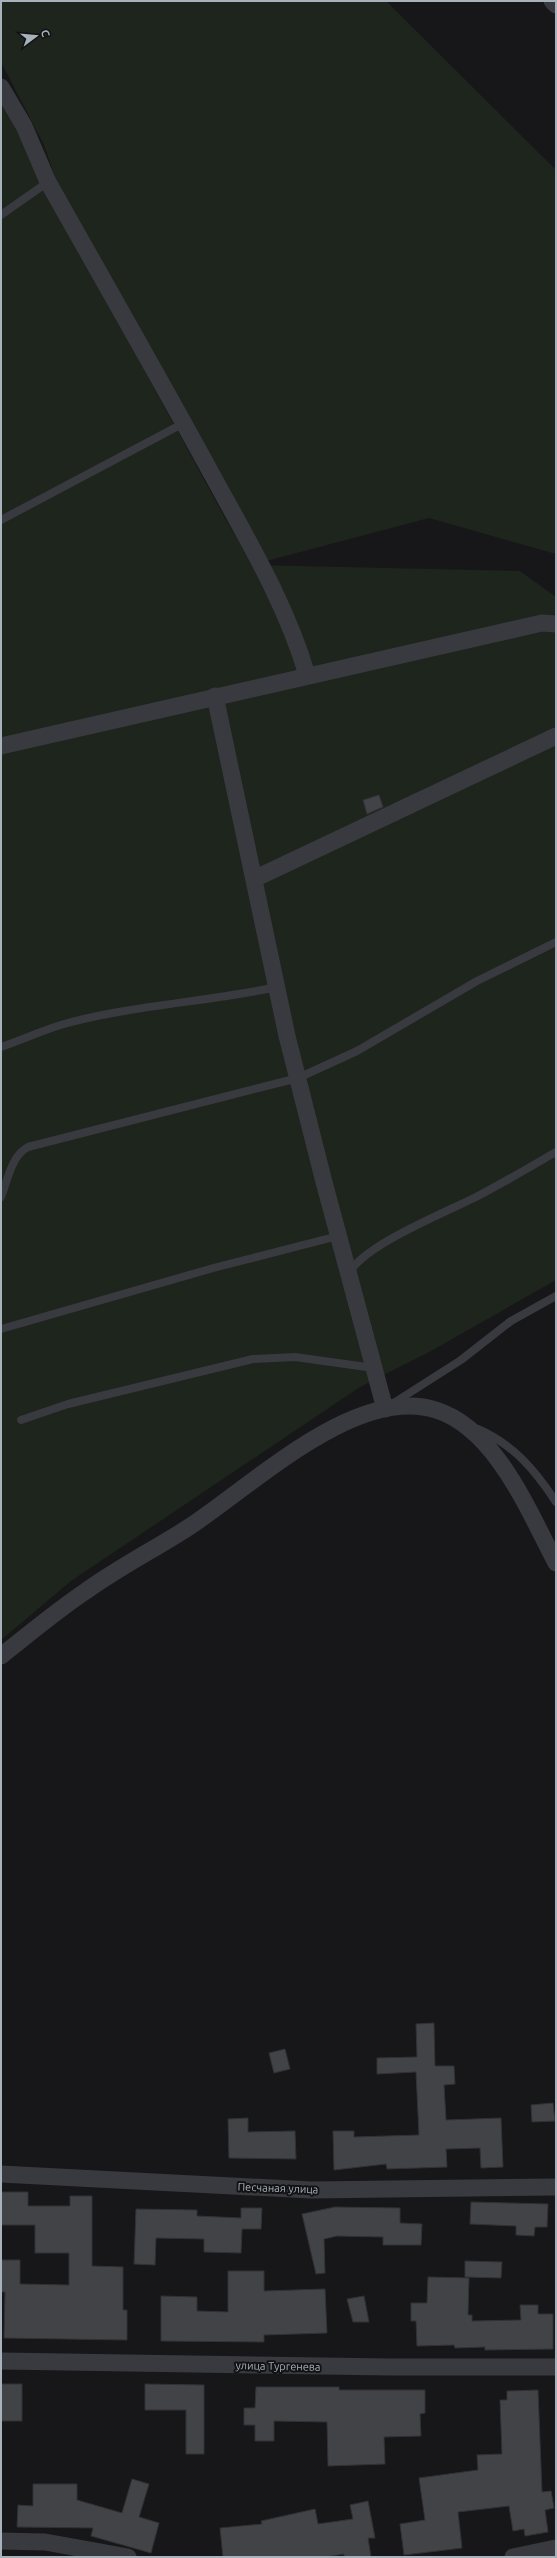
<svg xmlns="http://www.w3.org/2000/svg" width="557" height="2558" viewBox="0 0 557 2558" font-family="Ubuntu,sans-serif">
<rect width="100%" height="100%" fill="#171719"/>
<polygon fill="#1d251c" points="1,1 386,1 556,170 556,554 429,518 251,565 520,571 556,597 556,1280 433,1350 360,1387 71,1581 1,1640 1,99 57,210 237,540 65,206 44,145 1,62"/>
<g fill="#414346" stroke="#313236">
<polygon points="379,795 383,807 367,814 363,800"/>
<polygon points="434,2023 435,2066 454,2066 455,2084 444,2085 446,2120 501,2118 503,2167 481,2168 480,2148 446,2149 447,2167 387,2169 386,2164 334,2170 333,2131 354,2131 354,2137 419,2135 416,2072 377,2074 377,2058 417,2057 416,2024"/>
<polygon points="285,2049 290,2069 274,2073 269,2053"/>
<polygon points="553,2103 555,2121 532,2122 531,2105"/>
<polygon points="248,2118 248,2132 295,2131 296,2159 229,2158 228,2119"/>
<polygon points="1,2192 28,2192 28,2206 70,2206 70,2196 92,2196 92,2266 123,2267 123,2310 127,2310 127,2340 4,2338 5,2292 1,2292 1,2260 20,2260 20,2284 69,2285 69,2253 35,2253 35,2225 1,2225"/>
<polygon points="471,2202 548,2204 547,2227 535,2227 534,2236 516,2235 516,2226 470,2224"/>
<polygon points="335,2207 400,2208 400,2223 422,2224 421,2245 383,2245 383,2237 337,2236 324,2239 325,2273 316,2274 302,2214"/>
<polygon points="241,2208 262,2208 261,2229 242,2229 241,2253 204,2252 204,2239 156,2238 155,2265 134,2264 136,2209 197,2210 197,2216 241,2218"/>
<polygon points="465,2261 502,2262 501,2278 465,2277"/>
<polygon points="228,2271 264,2271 264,2291 325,2289 327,2333 264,2335 264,2342 161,2341 161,2296 197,2297 197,2311 228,2312"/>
<polygon points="428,2277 469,2278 468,2315 472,2315 472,2321 521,2320 520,2305 538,2305 538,2314 553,2314 553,2349 485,2350 485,2347 455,2348 454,2345 417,2346 416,2321 411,2321 411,2303 427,2303"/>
<polygon points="364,2296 369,2322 353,2322 347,2299"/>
<rect x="1" y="2384" width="21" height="37"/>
<polygon points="145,2384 204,2385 204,2454 186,2454 186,2410 145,2410"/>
<polygon points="256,2387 339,2387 339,2390 425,2390 425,2413 420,2414 421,2436 384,2437 385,2464 328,2466 327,2422 274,2421 274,2441 255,2441 255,2425 244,2425 244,2408 255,2408"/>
<polygon points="538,2390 542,2492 551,2491 554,2508 545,2510 548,2532 525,2536 524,2529 513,2531 509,2506 458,2512 462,2548 404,2555 400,2524 425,2520 419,2478 478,2470 477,2455 502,2454 500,2400 507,2400 507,2391"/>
<polygon points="132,2479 149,2484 139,2517 159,2523 151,2553 91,2536 93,2528 17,2527 18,2505 33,2506 33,2484 77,2484 77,2500 122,2513"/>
<polygon points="368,2501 375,2538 368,2538 371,2557 344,2557 344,2554 325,2557 223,2557 220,2528 262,2524 261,2521 315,2509 318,2524 353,2519 350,2505"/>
</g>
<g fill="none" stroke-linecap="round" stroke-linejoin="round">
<g stroke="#383a3f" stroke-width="8">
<polyline points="1,215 48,182"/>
<polyline points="1,520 184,423"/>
<path d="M1,1047C22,1040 43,1030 64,1024C133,1005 207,1002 277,987"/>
<path d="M1,1197C8,1180 11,1156 28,1147L298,1078L357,1051L477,981L556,942"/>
<path d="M349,1273C366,1244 444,1213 476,1197C503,1183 530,1167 556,1152"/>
<polyline points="1,1329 217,1267 338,1236"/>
<polyline points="392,1404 461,1360 511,1321 556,1296"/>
<polyline points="21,1420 68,1404 253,1359 295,1357 374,1368"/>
<path d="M478,1429C514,1445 535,1470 556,1502"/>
</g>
<g stroke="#383a3f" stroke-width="17">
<polyline points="552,1 556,5"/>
<path d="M1,87L24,126L48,182C102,278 157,374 210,471C246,537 286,603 307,675"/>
<polyline points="215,696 287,1036 324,1182 385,1409"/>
<polyline points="1,746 542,623 556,624"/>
<polyline points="254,879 556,736"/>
<path d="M1,1656C29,1634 56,1611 86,1591C118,1568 153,1550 186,1529C249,1489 355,1384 436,1410C496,1429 529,1512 556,1563"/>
<polyline points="1,2174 311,2190 556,2187"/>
<polyline points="1,2361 390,2367 556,2367"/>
<polyline points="1,2541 45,2542 128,2557"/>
<polyline points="513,2557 556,2548"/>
</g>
</g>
<g text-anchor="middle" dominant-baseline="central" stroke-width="4" stroke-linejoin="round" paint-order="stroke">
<g font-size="11" fill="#a8b2ba" stroke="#121214">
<text transform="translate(278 2188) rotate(2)">Песчаная улица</text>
<text transform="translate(278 2366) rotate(1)">улица Тургенева</text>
</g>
</g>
<rect width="557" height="2558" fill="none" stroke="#a8b2ba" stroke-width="4"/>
<g transform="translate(36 36) rotate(74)" stroke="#121214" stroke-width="3" paint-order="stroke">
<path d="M0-3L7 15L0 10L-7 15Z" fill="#a8b2ba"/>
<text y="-6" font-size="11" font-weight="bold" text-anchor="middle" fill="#a8b2ba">С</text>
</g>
</svg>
